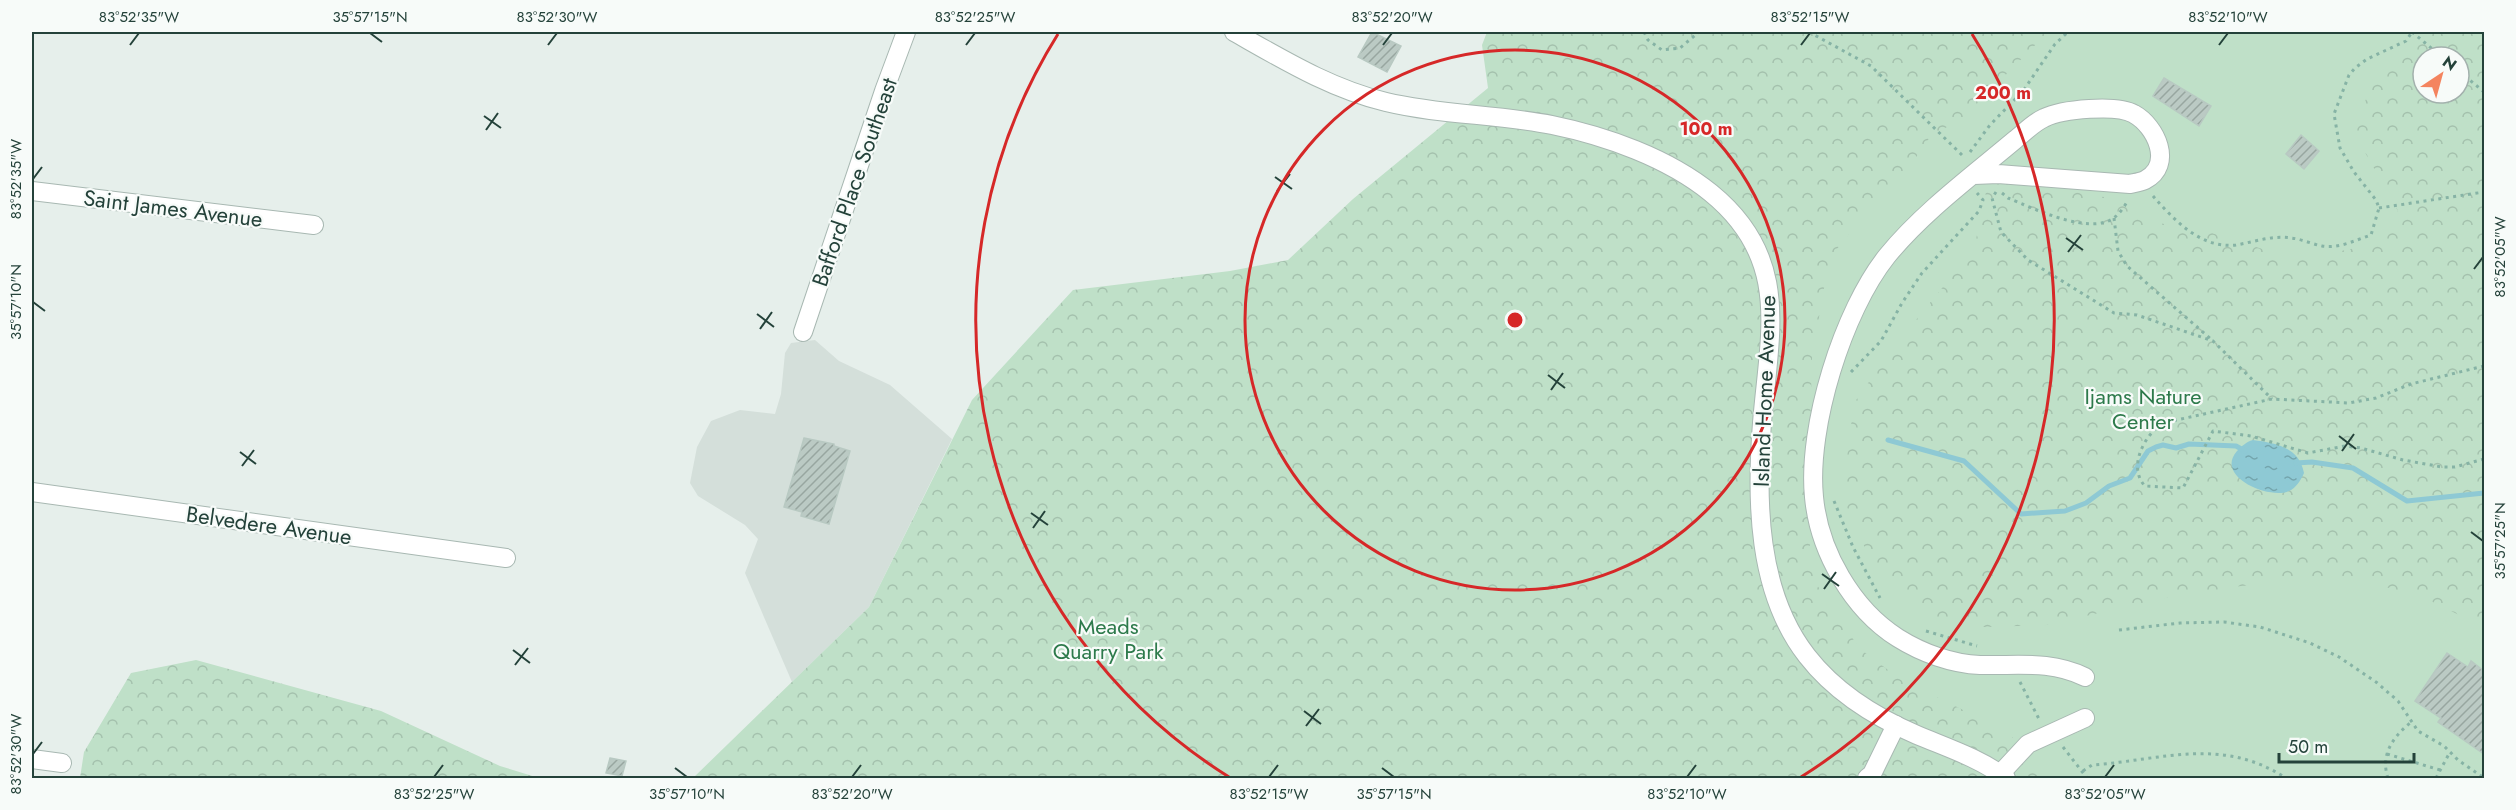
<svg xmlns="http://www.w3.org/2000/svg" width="2516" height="810" viewBox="0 0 2516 810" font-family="Jost,sans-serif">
<defs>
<pattern id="forest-crowns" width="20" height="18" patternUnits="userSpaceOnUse" patternTransform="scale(1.5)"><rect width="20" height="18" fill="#bfe0c8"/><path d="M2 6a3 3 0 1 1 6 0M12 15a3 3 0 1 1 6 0" fill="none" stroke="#a4c1ad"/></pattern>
<pattern id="water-ripples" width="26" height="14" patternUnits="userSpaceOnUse" patternTransform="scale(1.5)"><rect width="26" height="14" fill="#8ec9d4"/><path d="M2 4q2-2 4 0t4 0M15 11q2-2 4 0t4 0" fill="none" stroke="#74a5ad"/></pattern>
<pattern id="building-hatch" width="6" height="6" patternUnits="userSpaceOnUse" patternTransform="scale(1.5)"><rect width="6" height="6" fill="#bbcac4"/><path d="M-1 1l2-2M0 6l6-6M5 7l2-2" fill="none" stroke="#98a6a0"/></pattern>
</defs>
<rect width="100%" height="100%" fill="#e6efeb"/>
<polygon fill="#d4dfda" points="815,340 839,361 890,385 952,439 869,607 792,682 745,573 758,539 745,525 698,496 690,483 697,447 711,421 740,410 775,414 781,394 785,353 791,343"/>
<path fill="#bfe0c8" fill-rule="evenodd" d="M1991,32H2484V778H2041L1835,653L1652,96ZM2423,57H2459V93H2423Z"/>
<g fill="url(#forest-crowns)" fill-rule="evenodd">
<polygon points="1487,32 2048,32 1964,117 1930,137 1905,173 1865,214 1829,259 1812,358 1809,469 1810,550 1817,585 1859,648 1900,679 2006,731 2053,778 693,778 869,607 972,400 1073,290 1230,271 1288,260 1353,199 1488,88 1482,45"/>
<path d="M2416,32H2484V632L2465,618L2423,597L2370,583L2307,581L2241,586L2159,599L2047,625L1985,627L1939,622L1904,596L1865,548L1846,505L1847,456L1854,403L1893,348L1974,249L1986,192L1996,182L2030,184L2104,197L2166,225L2212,233L2297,260L2370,245L2398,211L2362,147L2354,128L2378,70L2411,43ZM2423,57H2459V93H2423Z"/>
<polygon points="196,660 381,711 500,766 539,778 80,778 84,752 131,673"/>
</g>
<path fill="url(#water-ripples)" d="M2253,440C2276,443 2299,447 2304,473C2301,480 2296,488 2289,491C2270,500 2214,477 2237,451C2242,446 2246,442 2253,440Z"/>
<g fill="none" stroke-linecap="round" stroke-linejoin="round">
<g stroke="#8ec9d4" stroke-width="5">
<polyline points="1888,440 1964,461 2021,514 2065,511 2086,503 2109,486 2130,478 2148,451 2156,447 2163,445 2176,448 2189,444 2236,446 2245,451"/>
<polyline points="2296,463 2312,462 2353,468 2407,501 2484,493"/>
</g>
</g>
<g fill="url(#building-hatch)" stroke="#b8c9c2" stroke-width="1.5">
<polygon points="1372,32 1401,46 1387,72 1358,57"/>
<polygon points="2164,78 2211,106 2199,126 2153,96"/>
<polygon points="2301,135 2319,151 2304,169 2286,154"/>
<polygon points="804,438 834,444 834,446 850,451 829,524 801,516 802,512 784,507"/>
<polygon points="2447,653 2468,667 2471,661 2484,671 2484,754 2438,722 2441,718 2415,701"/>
<polygon points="610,758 626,761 622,776 606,773"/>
</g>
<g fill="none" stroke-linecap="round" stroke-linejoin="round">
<defs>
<g id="minor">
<path d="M1234,32C1282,59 1331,89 1386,102C1440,115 1497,114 1552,125C1606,136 1668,158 1711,193C1792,259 1769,334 1762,423C1756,500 1757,592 1807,656C1835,692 1875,717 1917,735C1948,748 1979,758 2006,778"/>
<path d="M1974,175L1998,174L2130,184C2134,183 2141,182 2145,180C2174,165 2156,126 2134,114C2117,104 2062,109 2044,118C2033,123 2025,132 2016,139C1972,176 1923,212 1887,256C1843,311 1807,427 1814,497C1819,551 1852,609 1898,638C1922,653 1952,664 1980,665C2018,666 2050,660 2085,677"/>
<polyline points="32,191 314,225"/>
<polyline points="803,332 884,91 906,32"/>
<polyline points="32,492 506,558"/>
<polyline points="32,759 62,763"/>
<polyline points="2000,774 2028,744 2085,718"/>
<polyline points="1867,778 1872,774 1896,725"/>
</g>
</defs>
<use href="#minor" stroke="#a8b8b2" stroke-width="20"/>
<g stroke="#86b3a5" stroke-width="3" stroke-dasharray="3 4.5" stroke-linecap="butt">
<polyline points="1644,32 1648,40 1662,50 1680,48 1699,32"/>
<polyline points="1809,32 1871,66 1965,158"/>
<polyline points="2412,32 2442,57"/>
<polyline points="2459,71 2484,92"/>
<polyline points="1970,152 1990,125 2023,91 2055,44 2068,32"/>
<polyline points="1996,192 1992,198 2001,232 2028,260 2114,313 2137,315 2213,341 2272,399"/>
<path d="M2002,193L2008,198C2033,208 2091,237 2115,217C2120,213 2124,207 2127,202"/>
<path d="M2153,196C2174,220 2201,249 2236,245C2254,242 2272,235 2291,238C2301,239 2312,244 2322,246C2338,249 2356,240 2371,235L2379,208L2376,200L2354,172L2340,148L2334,114L2349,75L2355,68L2367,59L2406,41L2412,32"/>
<polyline points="2379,208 2484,192"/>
<polyline points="2114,218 2118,251 2127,266 2212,340"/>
<path d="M2484,366L2411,384L2376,398L2349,403L2272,399L2163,423C2145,434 2127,467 2145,486L2183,488L2213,431L2251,436L2308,453L2345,446L2361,448L2403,460L2442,467H2455L2484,459"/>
<polyline points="1851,372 1881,341 1902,303 1922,273 1979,211 1983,200 1977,193"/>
<polyline points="1834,501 1853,547 1880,598"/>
<polyline points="2119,630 2180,623 2224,622 2260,627 2310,643 2339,657 2376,682 2398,701 2418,731 2444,746 2458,760 2484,778"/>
<polyline points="1926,631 1977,646"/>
<polyline points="2020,682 2039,719"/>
<polyline points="2063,747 2087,778"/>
<polyline points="2387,754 2440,770"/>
<path d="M2083,771L2092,765C2163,760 2221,736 2286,778"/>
<path d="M2388,778C2380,755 2393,737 2410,723"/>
<polyline points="2436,778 2450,752"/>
</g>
<use href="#minor" stroke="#fff" stroke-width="18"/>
</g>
<path fill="none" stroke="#24423a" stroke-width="2" d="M370,33L382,42M130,45L139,33M548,45L557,33M966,45L975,33M1383,45L1392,33M1801,45L1810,33M2219,45L2228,33M484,116L501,128M486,130L498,113M1275,177L1292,189M33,179L42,167M1277,191L1290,174M2066,238L2083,250M2068,252L2081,235M2474,269L2483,257M33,302L45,311M757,314L774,327M760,329L772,312M1548,375L1565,388M1551,390L1563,373M2339,436L2356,449M2342,451L2354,434M240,452L256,464M242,466L254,450M1031,513L1048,525M1033,528L1045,511M2471,532L2483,541M1822,574L1839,586M1824,589L1836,572M513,650L530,663M515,665L528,648M1304,711L1321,724M1306,726L1319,709M33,754L42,742M675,768L687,777M1382,768L1394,777M434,777L443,765M852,777L861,765M1269,777L1278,765M1687,777L1696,765M2105,777L2114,765"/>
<g fill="none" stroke="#d62828" stroke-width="3">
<circle cx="1515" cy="320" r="270"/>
<path d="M1229 777A539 539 0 0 1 1058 34M1972 34A539 539 0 0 1 1801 777"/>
</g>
<g text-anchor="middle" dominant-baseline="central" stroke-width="4.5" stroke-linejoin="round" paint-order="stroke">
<g font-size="22" fill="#24423a" stroke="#f7fbf9">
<text transform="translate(854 182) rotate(-71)">Bafford Place Southeast</text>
<text transform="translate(173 208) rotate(7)">Saint James Avenue</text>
<text transform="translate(1764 391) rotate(-88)">Island Home Avenue</text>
<text transform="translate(269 525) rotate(8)">Belvedere Avenue</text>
</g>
<g font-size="22" fill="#2d7a4b" stroke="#f7fbf9">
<text x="2143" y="396">Ijams Nature<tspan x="2143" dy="25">Center</tspan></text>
<text x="1108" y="626">Meads<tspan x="1108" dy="25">Quarry Park</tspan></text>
</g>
</g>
<circle cx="1515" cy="320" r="9" fill="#d62828" stroke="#f7fbf9" stroke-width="3"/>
<g font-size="18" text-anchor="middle" font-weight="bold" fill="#d62828" stroke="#f7fbf9" stroke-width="4.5" stroke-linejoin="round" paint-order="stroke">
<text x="2003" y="99">200 m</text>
<text x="1706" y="135">100 m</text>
</g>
<rect width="2516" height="810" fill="none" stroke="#f7fbf9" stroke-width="66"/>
<g transform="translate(2441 75) rotate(36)"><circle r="28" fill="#f7fbf9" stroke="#a3b1ad" stroke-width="1.5"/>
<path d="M0-4.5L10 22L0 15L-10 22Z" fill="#f4845f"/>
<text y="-9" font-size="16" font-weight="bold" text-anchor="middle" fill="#24423a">N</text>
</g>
<path d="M2279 753v9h135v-9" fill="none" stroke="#24423a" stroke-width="3"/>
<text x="2288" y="753" font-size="18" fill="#24423a" stroke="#f7fbf9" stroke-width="4.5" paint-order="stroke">50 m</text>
<rect x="33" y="33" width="2450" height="744" fill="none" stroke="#24423a" stroke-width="2"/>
<g font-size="15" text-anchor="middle" fill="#24423a">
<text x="139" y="22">83°52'35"W</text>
<text x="370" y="22">35°57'15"N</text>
<text x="557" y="22">83°52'30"W</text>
<text x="975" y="22">83°52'25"W</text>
<text x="1392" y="22">83°52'20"W</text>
<text x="1810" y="22">83°52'15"W</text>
<text x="2228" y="22">83°52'10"W</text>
<text transform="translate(16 179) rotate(-90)" y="5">83°52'35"W</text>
<text transform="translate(2500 257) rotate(-90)" y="5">83°52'05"W</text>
<text transform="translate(16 302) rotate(-90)" y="5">35°57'10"N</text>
<text transform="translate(2500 541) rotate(-90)" y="5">35°57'25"N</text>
<text transform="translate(16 754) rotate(-90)" y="5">83°52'30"W</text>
<text x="434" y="799">83°52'25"W</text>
<text x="687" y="799">35°57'10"N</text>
<text x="852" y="799">83°52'20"W</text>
<text x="1269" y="799">83°52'15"W</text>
<text x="1394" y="799">35°57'15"N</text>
<text x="1687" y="799">83°52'10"W</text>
<text x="2105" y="799">83°52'05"W</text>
</g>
</svg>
